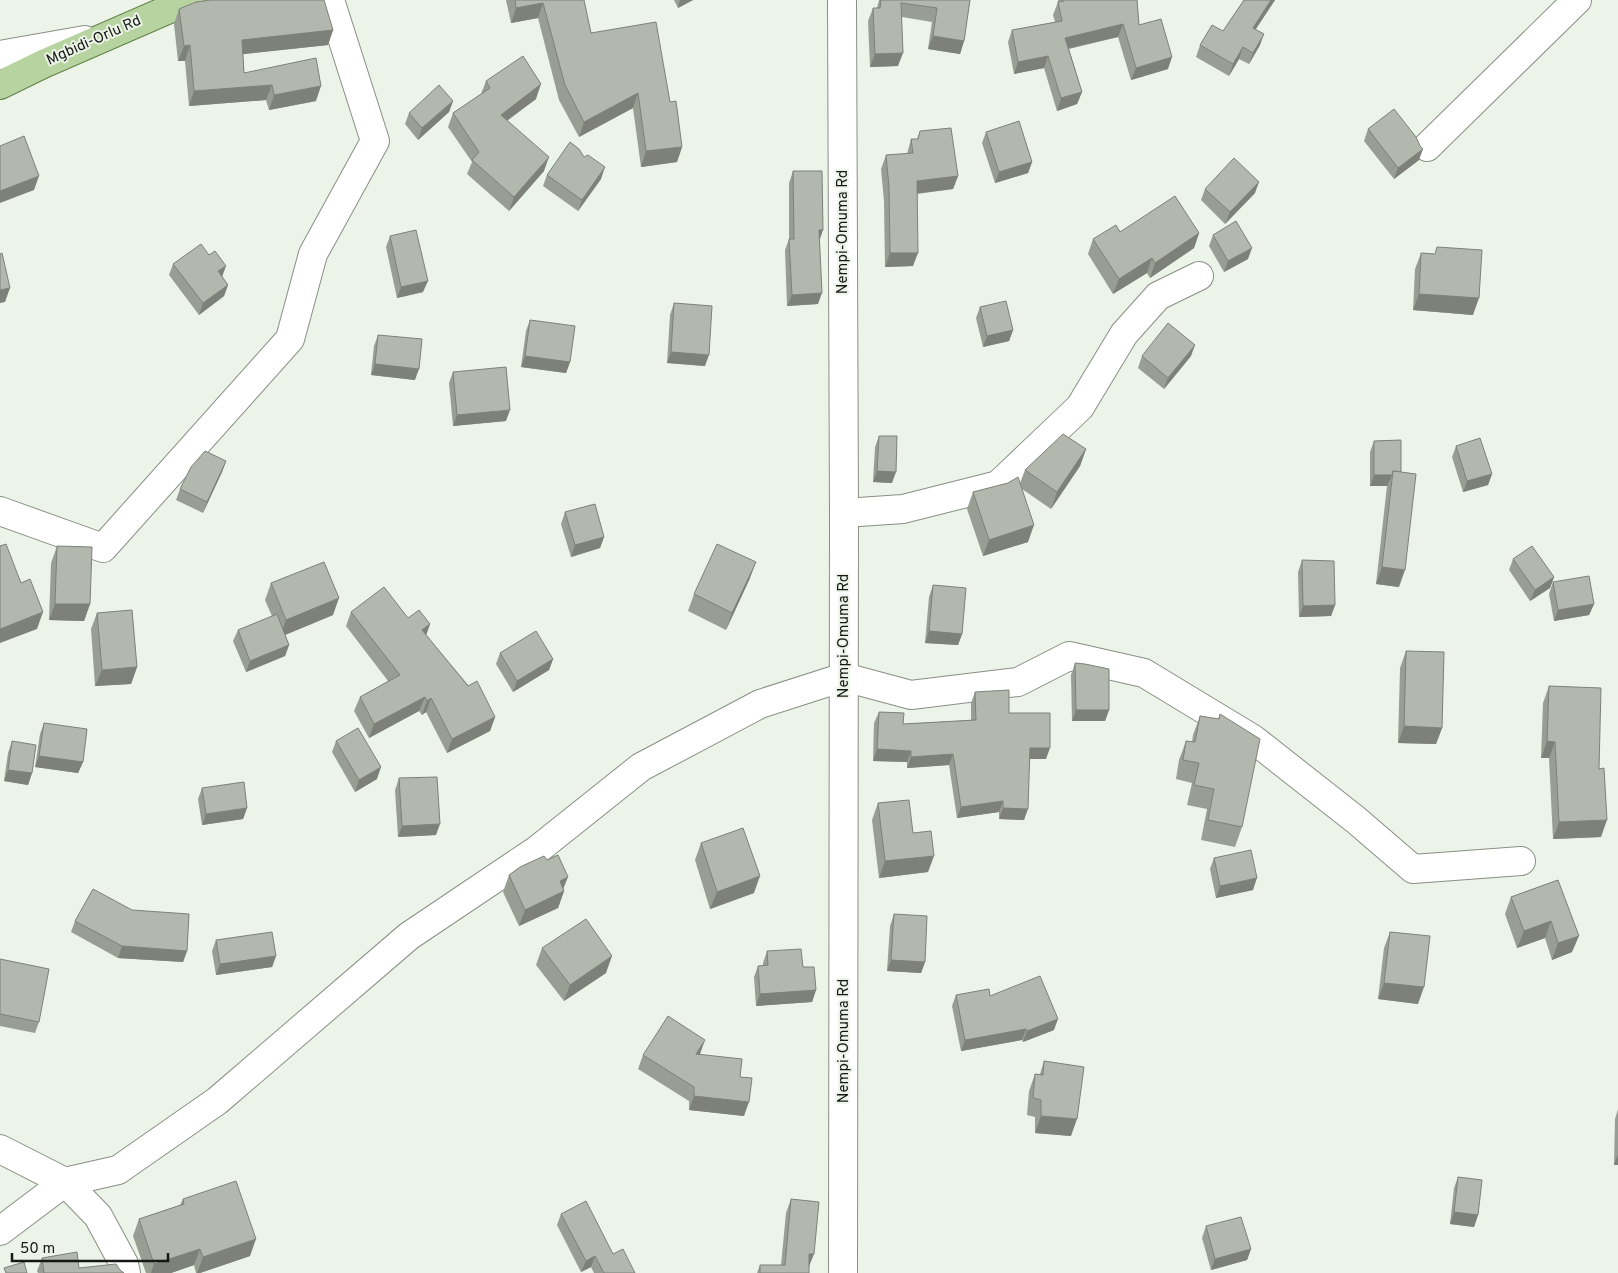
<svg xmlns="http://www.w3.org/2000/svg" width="1618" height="1273" viewBox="0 0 1618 1273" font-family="Overpass,sans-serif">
<rect width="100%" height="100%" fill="#ecf3e8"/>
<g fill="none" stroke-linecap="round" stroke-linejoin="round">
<defs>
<g id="minor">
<polyline points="842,0 844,513 843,1273"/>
<polyline points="0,55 85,40"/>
<polyline points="1427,147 1577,0"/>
<polyline points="0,511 103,548 290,339 313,254 375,141 330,0"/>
<polyline points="844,513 903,509 998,485 1080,407 1124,334 1158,296 1199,276"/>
<polyline points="0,1149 65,1182 98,1216 124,1264 126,1273"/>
<polyline points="0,1231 65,1182 118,1170 217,1101 409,936 537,850 641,767 760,704 844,677 911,695 1018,682 1069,656 1144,673 1253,739 1356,820 1413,869 1521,861"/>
</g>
<polyline id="major" points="0,85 43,64 190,0"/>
</defs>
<use href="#minor" stroke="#898f85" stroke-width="30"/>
<use href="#major" stroke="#5f8045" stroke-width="30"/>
<use href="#minor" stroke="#fff" stroke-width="28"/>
<use href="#major" stroke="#b7d4a0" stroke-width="28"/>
</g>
<g fill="#999e95">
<polygon points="506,0 584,0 591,33 670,102 682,147 677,162 641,167 633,108 579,137 559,100 538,18 511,23"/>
<polygon points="674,0 693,0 678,8"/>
<polygon points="879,0 970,0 964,41 960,54 928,49 932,22 902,17 898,66 870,67 868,21 873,8 877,8"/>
<polygon points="1058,0 1137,0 1139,25 1168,69 1131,80 1118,37 1069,49 1082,92 1077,104 1057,111 1044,68 1014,74 1008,42 1012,30 1055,22 1053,15 1058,2"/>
<polygon points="1244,0 1275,0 1256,29 1260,45 1249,64 1239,59 1229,76 1196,57 1200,45 1223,31"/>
<polygon points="179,9 333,30 328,45 243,54 244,73 316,101 269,110 266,100 189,106 185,61 178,61 174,24"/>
<polygon points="486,81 536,99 507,121 544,171 509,211 467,174 472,162 448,127 453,113 481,94"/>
<polygon points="453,101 449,112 418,140 405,124 409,113"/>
<polygon points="1368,129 1420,146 1419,160 1394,179 1364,141"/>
<polygon points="920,131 958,176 953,189 917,194 913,266 885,267 884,201 881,169 886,155 907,154 911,139 917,139"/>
<polygon points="986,132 1032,162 1028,173 995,183 982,143"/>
<polygon points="584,157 601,179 578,211 543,186 547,175"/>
<polygon points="793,171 818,304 787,306 785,250 789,239 789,183"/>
<polygon points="1205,189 1255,193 1225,224 1201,200"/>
<polygon points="1199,233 1194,248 1150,278 1147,273 1113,294 1088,254 1093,239"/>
<polygon points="1213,235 1248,259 1224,272 1209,246"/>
<polygon points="390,236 423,292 397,298 386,247"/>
<polygon points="1421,253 1435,254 1473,315 1413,310 1415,269"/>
<polygon points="173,264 222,276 228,285 224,296 199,315 169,275"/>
<polygon points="674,303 705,366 667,363 670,315"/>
<polygon points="980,307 1013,330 1009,341 983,347 976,318"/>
<polygon points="530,320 570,362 566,373 521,367 526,331"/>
<polygon points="378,335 415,380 371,375 374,346"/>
<polygon points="1142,356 1191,356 1164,389 1138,368"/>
<polygon points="453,372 506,421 453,426 449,383"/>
<polygon points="879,436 892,483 873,482 875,447"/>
<polygon points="1401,440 1399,587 1376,584 1387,486 1370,486 1370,452 1374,441"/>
<polygon points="1456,446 1492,474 1488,485 1463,492 1452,457"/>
<polygon points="1086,449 1080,466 1051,509 1022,489 1028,542 983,556 967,509 973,492 1020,483 1025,470"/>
<polygon points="226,461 222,472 203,513 176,500 180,489"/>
<polygon points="565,512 604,537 600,548 571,557 561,524"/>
<polygon points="57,546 90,604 84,621 49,620 51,563"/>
<polygon points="1513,559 1554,577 1550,588 1530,601 1509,570"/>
<polygon points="1302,560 1335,605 1331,616 1299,617 1298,572"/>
<polygon points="750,578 726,630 688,611 694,594"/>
<polygon points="1553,582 1594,604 1589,615 1554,621 1549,594"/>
<polygon points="271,583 333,615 285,635 289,645 285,656 246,672 233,641 238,630 272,616 265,600"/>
<polygon points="933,585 962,634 958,645 925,643 929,597"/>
<polygon points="351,612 408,618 430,624 426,635 495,717 490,731 447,753 426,712 422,715 419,711 369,738 354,711 360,697 388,681 346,626"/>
<polygon points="97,613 137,667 131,684 95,686 91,629"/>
<polygon points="1406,651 1442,728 1436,744 1398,743 1400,668"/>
<polygon points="500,653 553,659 549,670 513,692 496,664"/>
<polygon points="1075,663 1109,710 1105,721 1072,721 1071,675"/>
<polygon points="1549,686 1601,837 1553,839 1549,758 1541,758 1543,703"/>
<polygon points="975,692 1009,713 1046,759 1030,759 1024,820 999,819 999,812 957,818 949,765 907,768 907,762 873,761 874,723 879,712 903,724 971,720 971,703"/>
<polygon points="1220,714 1242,827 1235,847 1201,840 1207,809 1187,805 1192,783 1176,779 1179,760 1186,741 1192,742 1193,735 1200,716 1218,719"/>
<polygon points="44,723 83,762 78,773 35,767 40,734"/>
<polygon points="12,741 32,773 28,785 4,781 8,753"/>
<polygon points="336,741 377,779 355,792 332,752"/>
<polygon points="399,778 436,835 398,837 395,790"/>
<polygon points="202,788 247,808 243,819 202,825 198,799"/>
<polygon points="878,803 928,872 879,878 872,820"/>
<polygon points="701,843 754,893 710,909 695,860"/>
<polygon points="1214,858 1253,890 1216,898 1210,869"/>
<polygon points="547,860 564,891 558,908 519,926 503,892 509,875"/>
<polygon points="1558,880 1572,952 1552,960 1545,938 1517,948 1505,914 1511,897"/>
<polygon points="132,910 187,951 183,962 118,958 71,932 75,921"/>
<polygon points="894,914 925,962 921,973 887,971 890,926"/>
<polygon points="1390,932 1418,1004 1378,999 1384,948"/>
<polygon points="216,940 276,956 272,967 216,975 212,951"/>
<polygon points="542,948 606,973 564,1001 536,965"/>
<polygon points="767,951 803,967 816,990 812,1002 756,1006 754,977 758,966 763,966 763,963"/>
<polygon points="0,959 39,1022 35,1033 0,1026"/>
<polygon points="956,995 990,996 1054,1030 1023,1042 1022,1040 961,1051 952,1006"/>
<polygon points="699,1054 740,1077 744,1116 689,1110 689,1101 638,1069 643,1055"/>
<polygon points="1044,1061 1071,1136 1035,1133 1035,1117 1027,1115 1029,1091 1035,1074 1040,1074"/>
<polygon points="1618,1109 1618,1165 1614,1165 1615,1119"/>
<polygon points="1458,1177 1478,1215 1474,1227 1450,1224 1454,1188"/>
<polygon points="183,1199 250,1256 200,1273 196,1273 194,1265 171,1273 146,1273 133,1236 139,1219 180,1205"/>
<polygon points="791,1199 809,1268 809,1273 757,1273 760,1265 781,1265 786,1213"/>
<polygon points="561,1214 613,1254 635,1273 594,1273 591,1267 581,1272 557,1225"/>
<polygon points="1206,1226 1251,1249 1247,1260 1211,1270 1202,1238"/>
<polygon points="42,1258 79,1268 120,1270 124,1273 38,1273 37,1271"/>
</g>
<g fill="#7d8179">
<polygon points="680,0 693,0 678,8"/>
<polygon points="1271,0 1275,0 1249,39 1253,28"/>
<polygon points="543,3 538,18 511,23 516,8"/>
<polygon points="1123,24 1118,37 1061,50 1065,38"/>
<polygon points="333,30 328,45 236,55 242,40"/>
<polygon points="1264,34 1260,45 1249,64 1253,53"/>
<polygon points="933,36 964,41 960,54 928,49"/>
<polygon points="190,45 185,61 178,61 184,46"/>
<polygon points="1243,47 1239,59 1229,76 1233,64"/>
<polygon points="903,53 898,66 870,67 875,54"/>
<polygon points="1048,56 1044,68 1014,74 1018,62"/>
<polygon points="1172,57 1168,69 1131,80 1136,68"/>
<polygon points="541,84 536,99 495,129 501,115"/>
<polygon points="272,85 266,100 189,106 194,91"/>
<polygon points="321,86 316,101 269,110 274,95"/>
<polygon points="1082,92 1077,104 1057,111 1061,98"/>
<polygon points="638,93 633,108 579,137 584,122"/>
<polygon points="453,101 449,112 418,140 422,128"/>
<polygon points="682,147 677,162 641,167 646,151"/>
<polygon points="1423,149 1419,160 1394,179 1398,168"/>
<polygon points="549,157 544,171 509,211 514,197"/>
<polygon points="1032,162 1028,173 995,183 999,172"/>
<polygon points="605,167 601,179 578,211 582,200"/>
<polygon points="39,176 34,190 0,203 0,204 0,191"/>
<polygon points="958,176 953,189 912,194 917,181"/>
<polygon points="1259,182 1255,193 1225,224 1230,212"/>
<polygon points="819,230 823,230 819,242"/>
<polygon points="1199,233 1194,248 1150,278 1155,263"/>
<polygon points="1252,248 1248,259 1224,272 1228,261"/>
<polygon points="890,253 918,253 913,266 885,267"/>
<polygon points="1152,258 1147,273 1113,294 1119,279"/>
<polygon points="226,266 222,277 218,271"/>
<polygon points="428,281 423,292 397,298 401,287"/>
<polygon points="228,285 224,296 199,315 203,303"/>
<polygon points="10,288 5,302 0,303 0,290"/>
<polygon points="822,293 818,304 787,306 792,295"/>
<polygon points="1419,294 1479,298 1473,315 1413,310"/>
<polygon points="1013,330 1009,341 983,347 987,336"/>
<polygon points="1195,345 1191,356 1164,389 1168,378"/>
<polygon points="671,352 709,355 705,366 667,363"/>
<polygon points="525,356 570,362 566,373 521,367"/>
<polygon points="375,364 419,369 415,380 371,375"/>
<polygon points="510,410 506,421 453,426 457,415"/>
<polygon points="1086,449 1080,466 1051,509 1057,492"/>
<polygon points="226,461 222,472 203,513 207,502"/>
<polygon points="877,471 896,472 892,483 873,482"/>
<polygon points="1492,474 1488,485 1463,492 1467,481"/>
<polygon points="1374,475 1392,475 1387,486 1370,486"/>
<polygon points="1034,525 1028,542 983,556 989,540"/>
<polygon points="604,537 600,548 571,557 575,545"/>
<polygon points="756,562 750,578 726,630 732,613"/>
<polygon points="1382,567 1405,570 1399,587 1376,584"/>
<polygon points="1554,577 1550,588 1530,601 1535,590"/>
<polygon points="339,598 333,615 280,637 286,620"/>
<polygon points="55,604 90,604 84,621 49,620"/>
<polygon points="1594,604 1589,615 1554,621 1558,610"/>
<polygon points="1335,605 1331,616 1299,617 1303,606"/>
<polygon points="43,612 37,629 0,643 0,629"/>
<polygon points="430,624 425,638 422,630"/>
<polygon points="929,631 962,634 958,645 925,643"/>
<polygon points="289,645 285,656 246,672 250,661"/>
<polygon points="553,659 549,670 513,692 517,681"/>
<polygon points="137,667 131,684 95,686 102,670"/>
<polygon points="425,697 419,711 369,738 374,724"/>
<polygon points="431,698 426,712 422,715 427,701"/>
<polygon points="1076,710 1109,710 1105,721 1072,721"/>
<polygon points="495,717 490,731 447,753 452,739"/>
<polygon points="1404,726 1442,728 1436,744 1398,743"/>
<polygon points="1547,741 1555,742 1549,758 1541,758"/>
<polygon points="1030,748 1050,748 1046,759 1026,759"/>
<polygon points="877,749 911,751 907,762 873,761"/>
<polygon points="953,754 949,765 907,768 911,757"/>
<polygon points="39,756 83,762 78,773 35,767"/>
<polygon points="381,767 377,779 355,792 359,780"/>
<polygon points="8,770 32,773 28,785 4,781"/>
<polygon points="1003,801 999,812 957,818 961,807"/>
<polygon points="247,808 243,819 202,825 206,814"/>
<polygon points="1003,808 1028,809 1024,820 999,819"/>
<polygon points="1607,820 1601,837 1553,839 1559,822"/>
<polygon points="440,824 436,835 398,837 402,826"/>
<polygon points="934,856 928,872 879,878 885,861"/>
<polygon points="760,876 754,893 710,909 717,892"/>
<polygon points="568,877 562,892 564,891 558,908 519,926 525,910 560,881"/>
<polygon points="1257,878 1253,890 1216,898 1220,886"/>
<polygon points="1551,921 1545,938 1517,948 1524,931"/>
<polygon points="1579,936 1572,952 1552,960 1558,943"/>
<polygon points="122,946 187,951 183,962 118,958"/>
<polygon points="276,956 272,967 216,975 220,964"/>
<polygon points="612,956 606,973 564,1001 570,985"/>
<polygon points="891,960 925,962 921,973 887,971"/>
<polygon points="1384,983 1424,987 1418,1004 1378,999"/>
<polygon points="816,990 812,1002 756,1006 760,994"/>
<polygon points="1058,1019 1054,1030 1023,1042 1027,1031"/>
<polygon points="1026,1029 1022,1040 961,1051 965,1040"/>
<polygon points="705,1040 700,1054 690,1068 696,1054"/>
<polygon points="694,1096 749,1102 744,1116 689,1110"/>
<polygon points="1041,1116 1077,1119 1071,1136 1035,1133"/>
<polygon points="1618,1154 1618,1165 1614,1165"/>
<polygon points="1454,1212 1478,1215 1474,1227 1450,1224"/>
<polygon points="256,1239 250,1256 200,1273 197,1273 203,1257"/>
<polygon points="200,1249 194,1265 171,1273 151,1273 154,1264"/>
<polygon points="1251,1249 1247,1260 1211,1270 1215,1259"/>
<polygon points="809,1254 814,1254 808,1269"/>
<polygon points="595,1256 591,1267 581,1272 586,1261"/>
</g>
<g fill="#b2b8ad" stroke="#7d8179">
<polygon points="211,0 324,0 333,30 242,40 244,73 316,58 321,86 274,95 272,85 194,91 190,45 184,46 179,9 196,2"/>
<polygon points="515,0 584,0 591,33 656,22 670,102 676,101 682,147 646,151 638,93 584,122 565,85 543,3 516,8"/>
<polygon points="881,0 970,0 964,41 933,36 937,8 901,3 903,53 875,54 873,8 880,8"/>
<polygon points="1064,0 1137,0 1139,25 1161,19 1172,57 1136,68 1123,24 1065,38 1082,92 1061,98 1048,56 1018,62 1012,30 1062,21 1058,2 1064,1"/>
<polygon points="1244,0 1271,0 1253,28 1264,34 1253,53 1243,47 1233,64 1200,45 1212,25 1223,31"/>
<polygon points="523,56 541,84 501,115 549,157 514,197 472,160 479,152 453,113 490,88 486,81"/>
<polygon points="439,85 453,101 422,128 409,113"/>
<polygon points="1394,109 1416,137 1420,146 1423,149 1398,168 1368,129"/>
<polygon points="1019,121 1032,162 999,172 986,132"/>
<polygon points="951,128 958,176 917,181 918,253 890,253 889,187 886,155 913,153 911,139 918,139 920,131"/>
<polygon points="24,136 39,176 0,191 0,146"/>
<polygon points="570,142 579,149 584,157 588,155 605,167 582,200 547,175"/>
<polygon points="1234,158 1259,182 1230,212 1205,189"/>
<polygon points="793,171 822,171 823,230 819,230 822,293 792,295 789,239 794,239"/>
<polygon points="1175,196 1199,233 1155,263 1152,258 1119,279 1093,239 1116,225 1120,232"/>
<polygon points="1236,221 1252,248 1228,261 1213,235"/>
<polygon points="416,230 428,281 401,287 390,236"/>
<polygon points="201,244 209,255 215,251 226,266 218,271 228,285 203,303 173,264"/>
<polygon points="1437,247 1482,250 1479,298 1419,294 1421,253 1435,254"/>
<polygon points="2,253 10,288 0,290 0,254"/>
<polygon points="1006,301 1013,330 987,336 980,307"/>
<polygon points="674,303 712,306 709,355 671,352"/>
<polygon points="530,320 575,326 570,362 525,356"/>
<polygon points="1168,323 1195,345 1168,378 1142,356"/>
<polygon points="378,335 422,339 419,369 375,364"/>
<polygon points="506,367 510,410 457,415 453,372"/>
<polygon points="1063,434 1086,449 1057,492 1025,470"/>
<polygon points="879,436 897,436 896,472 877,471"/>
<polygon points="1480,438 1492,474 1467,481 1456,446"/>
<polygon points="1401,440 1401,472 1393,471 1392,475 1374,475 1374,441"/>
<polygon points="205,451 226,461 207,502 180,489 191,467"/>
<polygon points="1393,471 1416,474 1405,570 1382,567"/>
<polygon points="1018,477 1034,525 989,540 973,492 1008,483"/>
<polygon points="595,504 604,537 575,545 565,512"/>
<polygon points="6,544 21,583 30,579 43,612 0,629 0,546"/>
<polygon points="717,544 756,562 732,613 694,594"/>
<polygon points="57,546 92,547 90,604 55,604"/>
<polygon points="1532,546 1554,577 1535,590 1513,559"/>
<polygon points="1302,560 1334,561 1335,605 1303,606"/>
<polygon points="324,562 339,598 286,620 271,583"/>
<polygon points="1589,576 1594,604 1558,610 1553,582"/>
<polygon points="933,585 966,588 962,634 929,631"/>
<polygon points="384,587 408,618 419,610 430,624 422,630 468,686 477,681 495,717 452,739 431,698 427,701 425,697 374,724 360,697 400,675 351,612"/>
<polygon points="132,610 137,667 102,670 97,613"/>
<polygon points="277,614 289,645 250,661 238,630"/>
<polygon points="536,631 553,659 517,681 500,653"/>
<polygon points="1406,651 1444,652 1442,728 1404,726"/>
<polygon points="1075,663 1085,664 1109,669 1109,710 1076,710"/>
<polygon points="1549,686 1601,688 1599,769 1604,768 1607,820 1559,822 1555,742 1547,741"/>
<polygon points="1009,690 1009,713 1050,713 1050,748 1030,748 1028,809 1003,808 1003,801 961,807 953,754 911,757 911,751 877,749 879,712 904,713 903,724 976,720 975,692"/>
<polygon points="1220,714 1260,739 1242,827 1208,820 1214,789 1194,785 1199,763 1183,760 1186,741 1195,742 1200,716 1219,719"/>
<polygon points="44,723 87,729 83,762 39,756"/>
<polygon points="358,728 381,767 359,780 336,741"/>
<polygon points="12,741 36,745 32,773 8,770"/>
<polygon points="437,777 440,824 402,826 399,778"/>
<polygon points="244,782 247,808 206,814 202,788"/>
<polygon points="909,800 913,833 931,831 934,856 885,861 878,803"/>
<polygon points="743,828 760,876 717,892 701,843"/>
<polygon points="1251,850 1257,878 1220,886 1214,858"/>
<polygon points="558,855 568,877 560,881 564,891 525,910 509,875 520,867 544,856 547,860"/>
<polygon points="1558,880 1579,936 1558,943 1551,921 1524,931 1511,897"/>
<polygon points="93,889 132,910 189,914 187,951 122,946 75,921"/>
<polygon points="894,914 927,916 925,962 891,960"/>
<polygon points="586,919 612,956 570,985 542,948"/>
<polygon points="272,932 276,956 220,964 216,940"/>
<polygon points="1390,932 1430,936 1424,987 1384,983"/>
<polygon points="801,949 803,967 814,967 816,990 760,994 758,966 768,965 767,951"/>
<polygon points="0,959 49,969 39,1022 0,1014"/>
<polygon points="1040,976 1058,1019 1027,1031 1026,1029 965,1040 956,995 989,989 990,996"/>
<polygon points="668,1016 705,1040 696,1054 742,1059 740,1077 752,1078 749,1102 694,1096 694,1087 643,1055"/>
<polygon points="1044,1061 1084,1067 1077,1119 1041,1116 1041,1100 1033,1098 1035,1074 1043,1075"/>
<polygon points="1458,1177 1482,1180 1478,1215 1454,1212"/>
<polygon points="236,1181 256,1239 203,1257 200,1249 154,1264 139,1219 184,1204 183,1199"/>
<polygon points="791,1199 819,1202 814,1254 809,1254 809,1273 760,1273 760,1265 785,1265"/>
<polygon points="586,1201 613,1254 623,1249 635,1273 604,1273 595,1256 586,1261 561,1214"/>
<polygon points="1241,1217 1251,1249 1215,1259 1206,1226"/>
<polygon points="77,1252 79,1268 116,1264 120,1270 124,1273 44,1273 42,1258"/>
<polygon points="24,1262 27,1273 6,1273 4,1268"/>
</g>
<g text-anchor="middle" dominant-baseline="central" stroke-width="4" stroke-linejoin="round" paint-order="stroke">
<g font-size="15" fill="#161814" stroke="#ecf3e8">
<text transform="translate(94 41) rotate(-24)">Mgbidi-Orlu Rd</text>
<text transform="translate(843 232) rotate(-90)">Nempi-Omuma Rd</text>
<text transform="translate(844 636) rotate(-90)">Nempi-Omuma Rd</text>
<text transform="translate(844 1041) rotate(-90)">Nempi-Omuma Rd</text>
</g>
</g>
<path d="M12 1253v8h156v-8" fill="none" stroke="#161814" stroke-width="2.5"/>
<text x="20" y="1253" font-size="15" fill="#161814" stroke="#ecf3e8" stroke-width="4" paint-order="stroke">50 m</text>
</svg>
